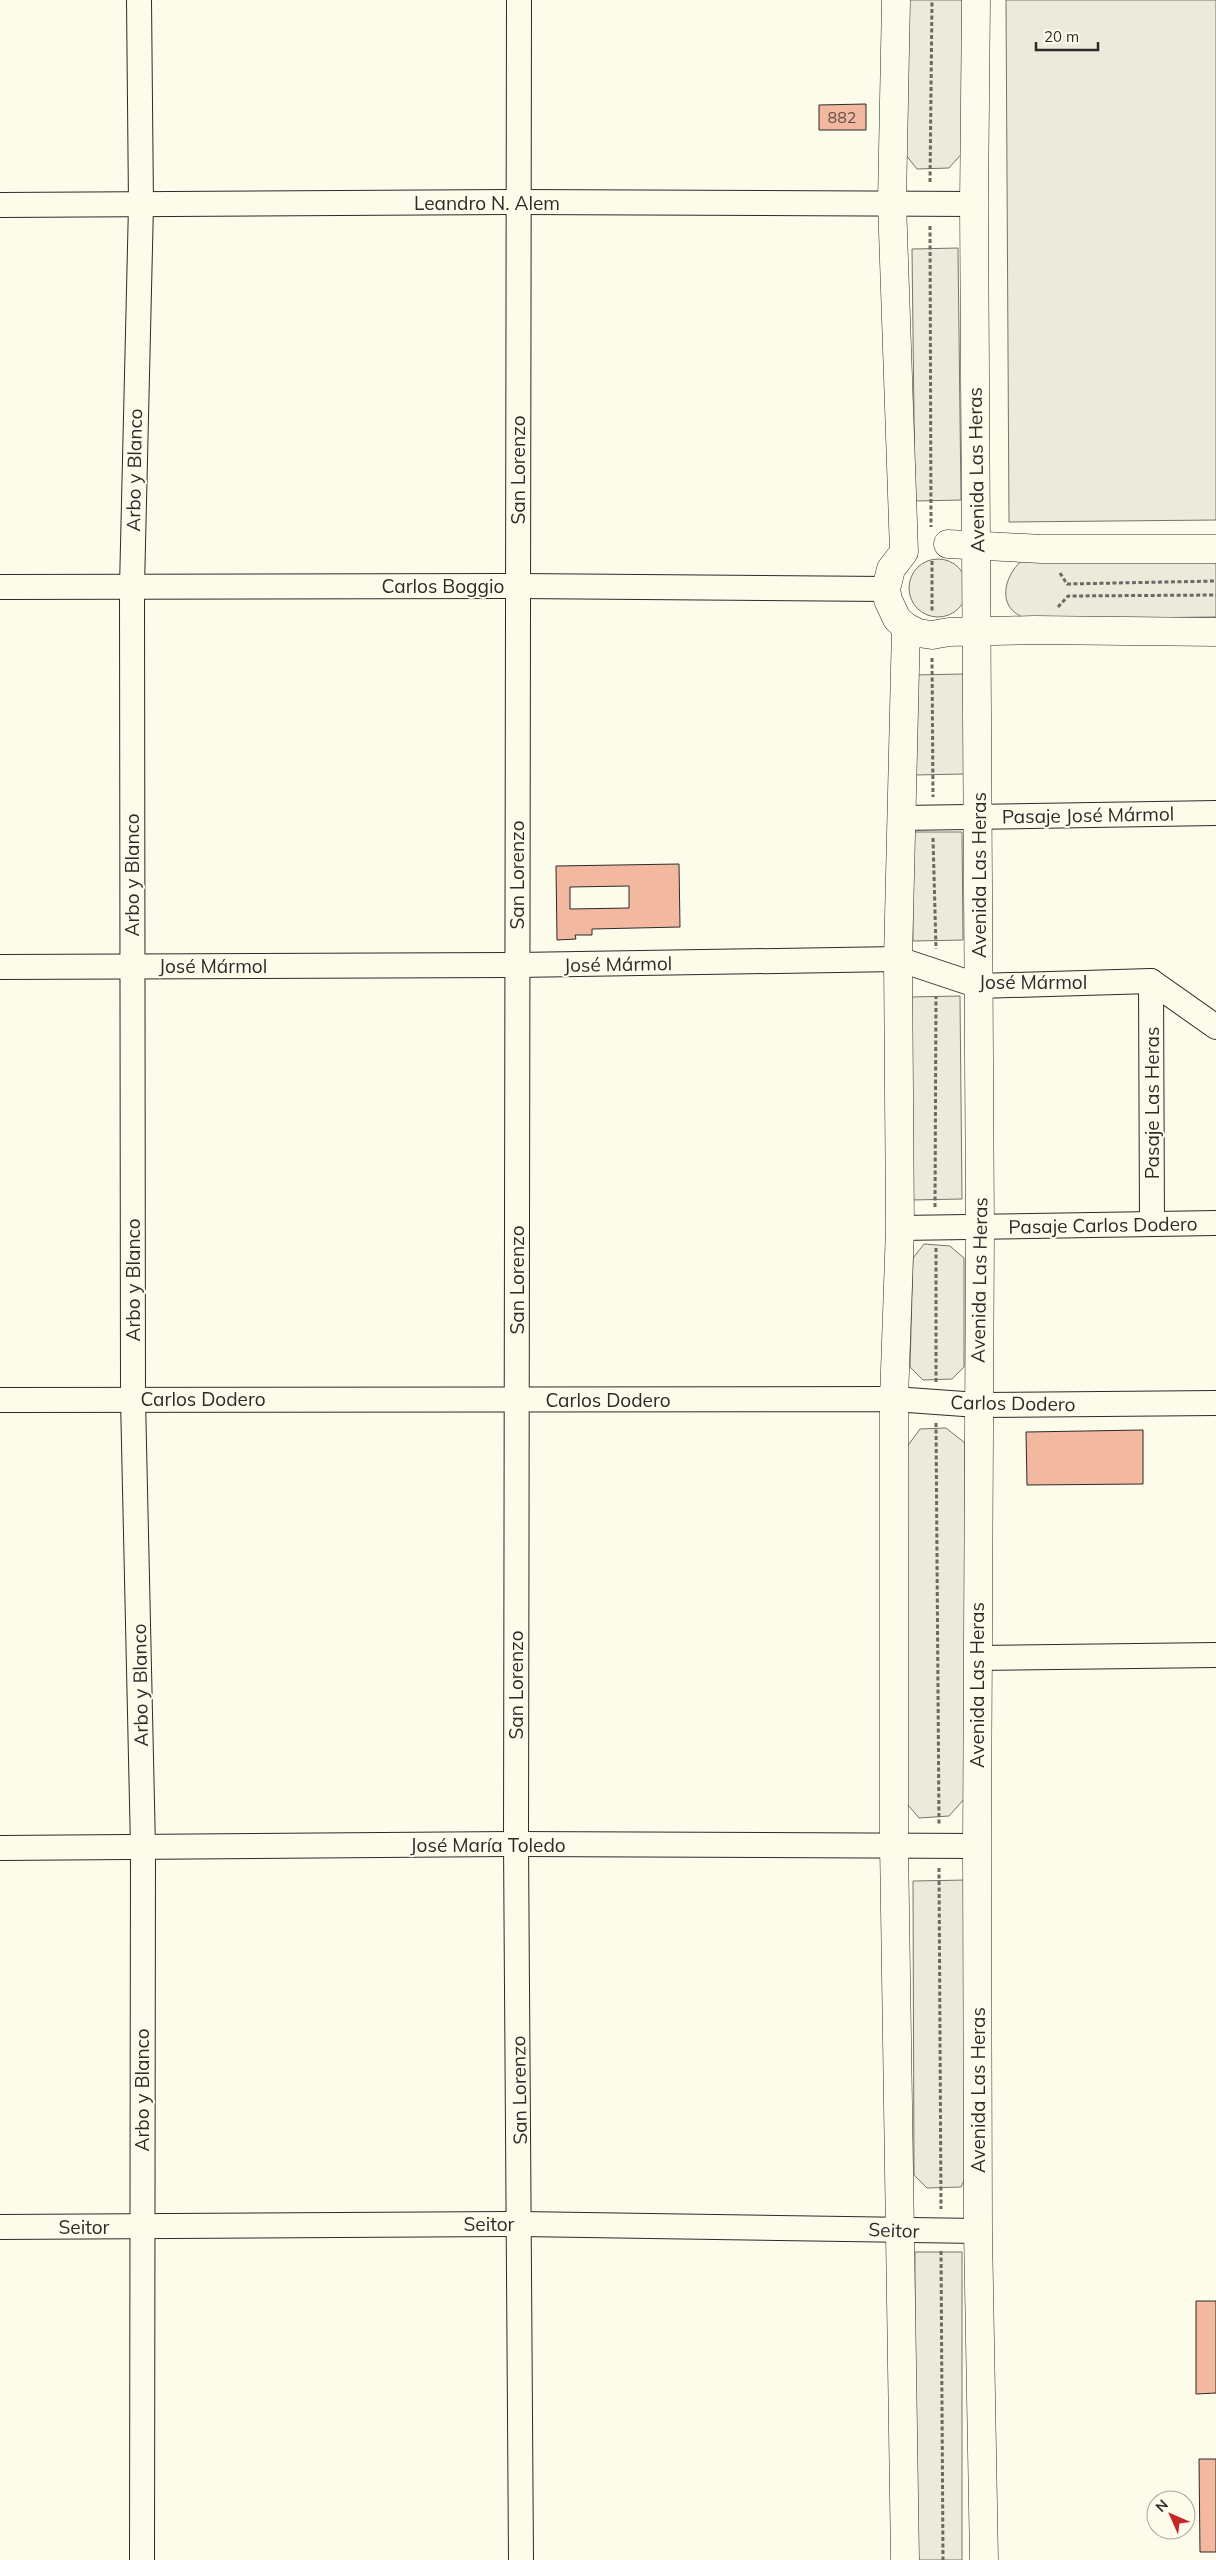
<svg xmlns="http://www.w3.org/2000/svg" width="1216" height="2560" viewBox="0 0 1216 2560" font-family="Mulish,sans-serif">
<rect width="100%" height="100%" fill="#fdfbea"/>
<g fill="#ecebdb" stroke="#74746e">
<polygon points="907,0 965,0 965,150 949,168 917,169 905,154"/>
<polygon points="1006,0 1216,0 1216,520 1009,522"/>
<polygon points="958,248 961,500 915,501 912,249"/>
<path d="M1024,559L1216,560V617L1035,619C1031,618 1024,618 1020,616C995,603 1007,571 1024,559Z"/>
<circle cx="938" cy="588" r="29"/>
<polygon points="964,674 965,774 914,775 913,675"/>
<polygon points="912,832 962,832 963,940 913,941"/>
<polygon points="960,996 962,1199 911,1200 910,997"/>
<polygon points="924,1244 950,1246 964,1258 964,1367 952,1379 923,1380 910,1367 913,1258"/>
<polygon points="946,1428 965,1443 965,1798 949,1816 919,1818 903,1799 906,1448 920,1429"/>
<polygon points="967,1880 970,2168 961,2187 927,2188 914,2175 913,1881"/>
<polygon points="915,2252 962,2252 962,2560 914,2560"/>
</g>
<g fill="#f2b8a0" stroke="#2b2b2b" fill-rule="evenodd">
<polygon points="866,104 866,130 819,130 819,105"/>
<path d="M679,864L680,927L592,929V935H575L576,939L557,940L556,866ZM629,886V908L570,909V887Z"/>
<polygon points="1143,1430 1143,1484 1027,1485 1026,1432"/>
<polygon points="1196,2301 1216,2301 1216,2393 1196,2394"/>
<polygon points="1199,2459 1216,2459 1216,2552 1200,2552"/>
</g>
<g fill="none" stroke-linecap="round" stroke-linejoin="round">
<defs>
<g id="minor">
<polyline points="139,0 141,205 132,587 133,1399 143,1848 142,2560"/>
<polyline points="519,0 516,1844 521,2560"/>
<polyline points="0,205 518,202 974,204"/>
<polyline points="0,587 517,586 886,589"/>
<polyline points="901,818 1216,813"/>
<polyline points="0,967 517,965 898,959 979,986 1151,981 1216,1027"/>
<polyline points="1151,981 1152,1224"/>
<polyline points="900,1228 1216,1223"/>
<polyline points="0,1400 894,1399 978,1405 1216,1403"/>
<polyline points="977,1658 1216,1655"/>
<polyline points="0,1848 516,1844 977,1846"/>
<polyline points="0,2227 520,2224 978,2231"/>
</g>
<g id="major">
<polyline points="896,0 892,202 904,552 891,569 886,589 888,600 897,619 906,627 918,633 932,635 949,632 1034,630 1216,632"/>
<polyline points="976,0 974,204 980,1228 977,1846 978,2231 984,2560"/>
<polyline points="948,544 1042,549 1216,549"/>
<polyline points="905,2560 894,1844 894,1399 900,1228 898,959 906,627"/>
</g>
</defs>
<use href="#minor" stroke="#2b2b2b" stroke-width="26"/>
<use href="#major" stroke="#2b2b2b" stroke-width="29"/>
<g stroke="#6a6964" stroke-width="3" stroke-dasharray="4 2.5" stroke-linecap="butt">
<polyline points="930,182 932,0"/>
<polyline points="930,226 931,527"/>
<polyline points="932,561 932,612"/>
<polyline points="1060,573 1067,584 1216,581"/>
<polyline points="1058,607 1068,596 1216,595"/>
<polyline points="932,658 933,797"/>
<polyline points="933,838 936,949"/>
<polyline points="935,1207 936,996"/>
<polyline points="936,1248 936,1382"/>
<polyline points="936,1423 939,1824"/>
<polyline points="939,1868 941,2209"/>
<polyline points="941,2251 943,2560"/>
</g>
<use href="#minor" stroke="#fdfbea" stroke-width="24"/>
<use href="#major" stroke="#fdfbea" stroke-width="28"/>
</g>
<g text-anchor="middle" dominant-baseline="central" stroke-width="4" stroke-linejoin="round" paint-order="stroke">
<g font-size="16" fill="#5d4e48">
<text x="842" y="117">882</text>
</g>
<g font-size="19" fill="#2b2b2b" stroke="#fdfbea">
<text x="487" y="203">Leandro N. Alem</text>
<text transform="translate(134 470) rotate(-89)">Arbo y Blanco</text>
<text transform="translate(518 470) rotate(-90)">San Lorenzo</text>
<text transform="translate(976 470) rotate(-91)">Avenida Las Heras</text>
<text x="443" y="586">Carlos Boggio</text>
<text transform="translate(1088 815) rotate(-1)">Pasaje José Mármol</text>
<text transform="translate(132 875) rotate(-90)">Arbo y Blanco</text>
<text transform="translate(517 875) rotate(-90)">San Lorenzo</text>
<text transform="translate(979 875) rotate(-90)">Avenida Las Heras</text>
<text transform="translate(618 964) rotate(-1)">José Mármol</text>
<text x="213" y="966">José Mármol</text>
<text x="1033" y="982">José Mármol</text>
<text transform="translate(1152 1103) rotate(-90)">Pasaje Las Heras</text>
<text transform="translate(1103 1225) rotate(-1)">Pasaje Carlos Dodero</text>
<text transform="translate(133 1280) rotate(-90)">Arbo y Blanco</text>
<text transform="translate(517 1280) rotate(-90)">San Lorenzo</text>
<text transform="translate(979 1280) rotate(-89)">Avenida Las Heras</text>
<text x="203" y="1399">Carlos Dodero</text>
<text x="608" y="1400">Carlos Dodero</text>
<text transform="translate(1013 1403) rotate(1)">Carlos Dodero</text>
<text transform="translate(140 1685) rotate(-91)">Arbo y Blanco</text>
<text transform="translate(516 1685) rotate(-90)">San Lorenzo</text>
<text transform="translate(977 1685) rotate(-90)">Avenida Las Heras</text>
<text x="488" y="1845">José María Toledo</text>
<text transform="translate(142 2090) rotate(-90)">Arbo y Blanco</text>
<text transform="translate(519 2090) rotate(-91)">San Lorenzo</text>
<text transform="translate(978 2090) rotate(-90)">Avenida Las Heras</text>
<text x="489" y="2224">Seitor</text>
<text x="84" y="2227">Seitor</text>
<text transform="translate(894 2230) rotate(2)">Seitor</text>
</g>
</g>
<g transform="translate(1171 2515) rotate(315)"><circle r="24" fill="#fdfbea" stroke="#a9a89e"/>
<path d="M0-4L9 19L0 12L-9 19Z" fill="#c62828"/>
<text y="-8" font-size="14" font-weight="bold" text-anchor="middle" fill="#2b2b2b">N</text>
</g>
<path d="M1036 42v8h62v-8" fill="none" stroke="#2b2b2b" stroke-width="2.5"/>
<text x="1044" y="42" font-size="15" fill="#2b2b2b" stroke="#fdfbea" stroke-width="4" paint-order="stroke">20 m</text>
</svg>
